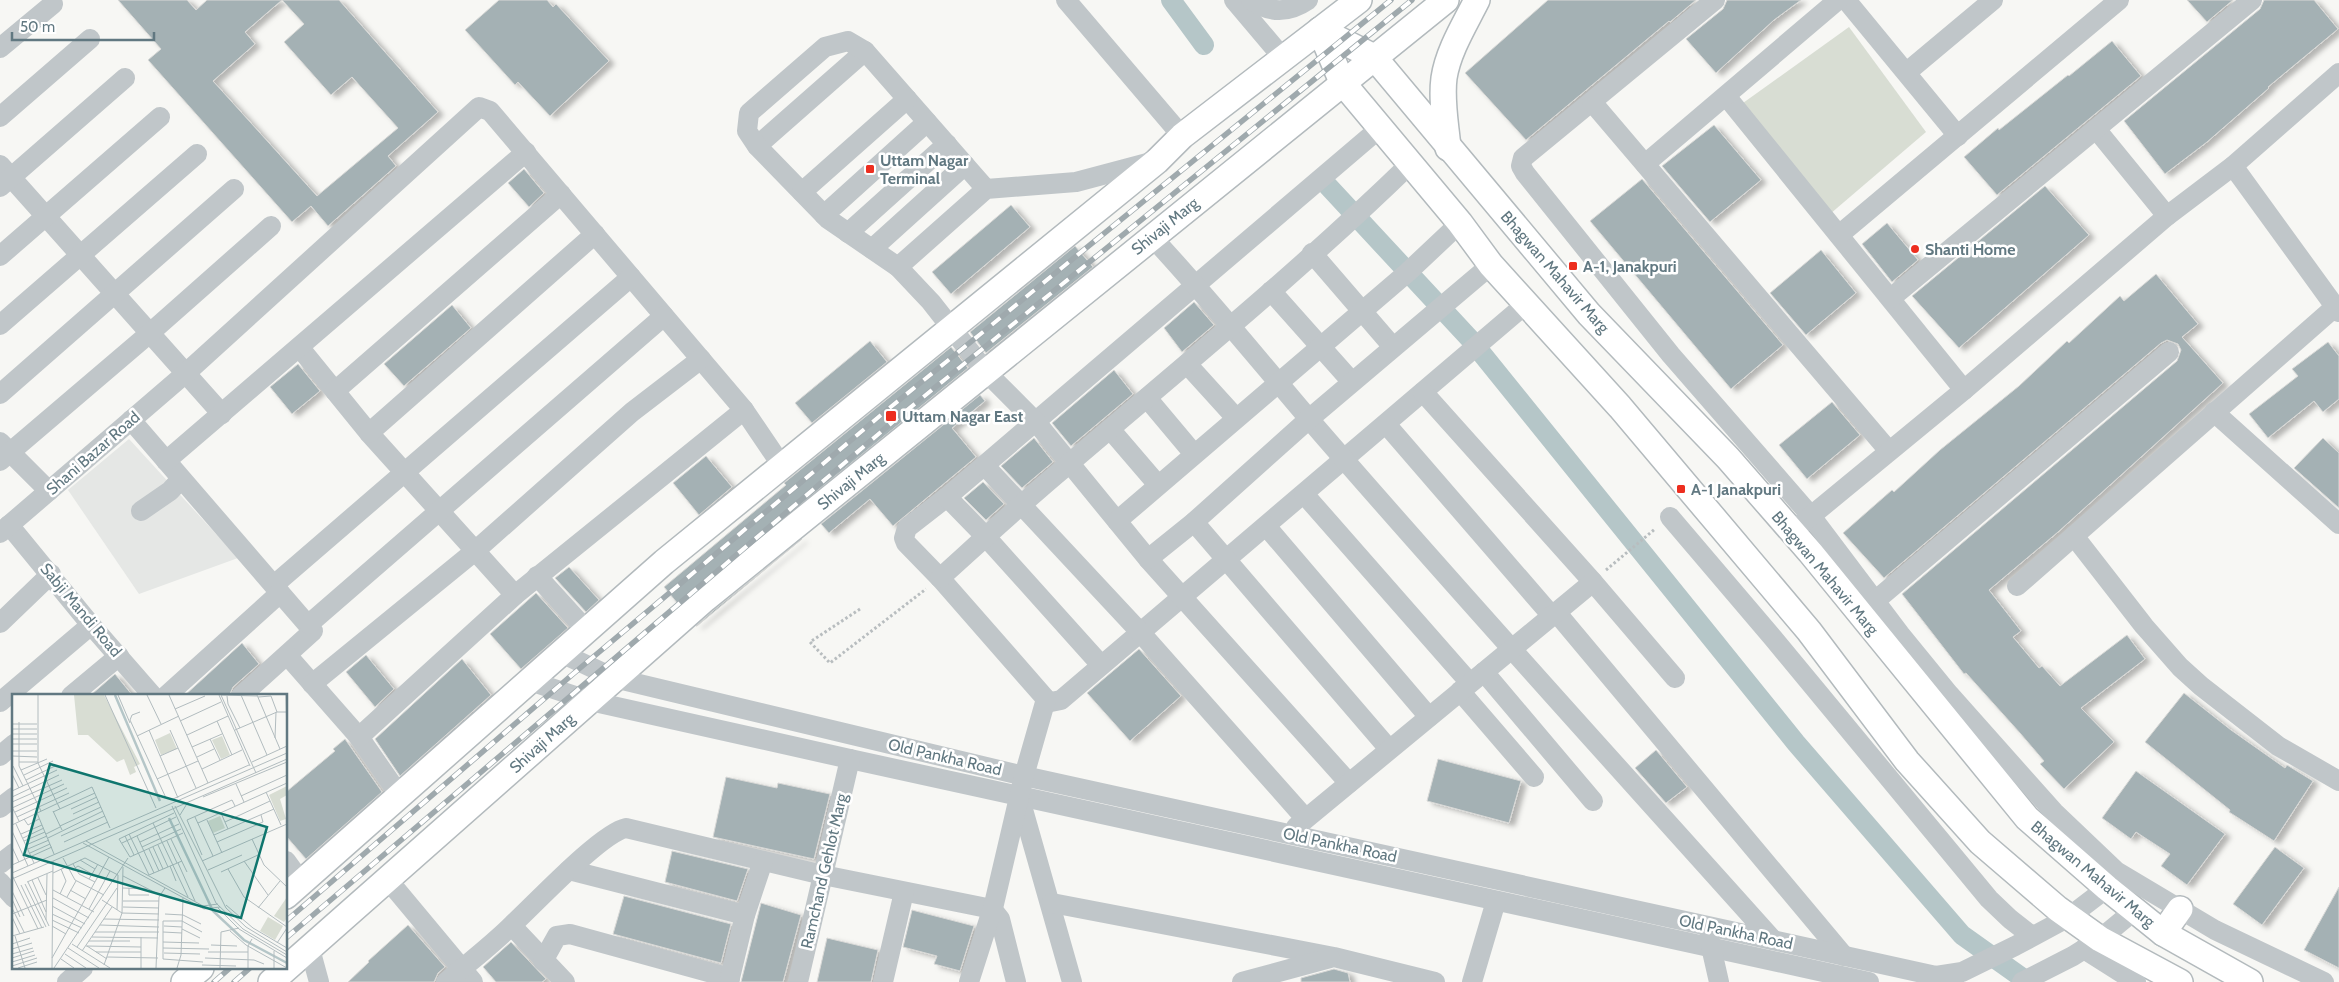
<svg xmlns="http://www.w3.org/2000/svg" width="2339" height="982" viewBox="0 0 2339 982" font-family="Cabin,sans-serif">
<defs>
<filter id="shadow"><feDropShadow dx="5.5" dy="3" stdDeviation="2.5" flood-color="#0004"/></filter>
</defs>
<rect width="100%" height="100%" fill="#f7f7f4"/>
<polygon fill="#e5e7e5" points="129,439 238,558 139,594 68,490"/>
<polygon fill="#d8ddd3" points="1849,27 1926,132 1823,220 1736,108"/>
<g fill="none" stroke-linecap="round" stroke-linejoin="round">
<g stroke="#b5c6c8" stroke-width="20">
<polyline points="1171,0 1204,45"/>
<polyline points="1328,186 1470,339 1796,743 1962,935 2028,982"/>
</g>
</g>
<g fill="#a4b1b4" stroke="#d9d9d7" filter="url(#shadow)">
<polygon points="118,0 187,0 196,10 207,0 282,0 245,32 255,44 213,81 317,196 398,128 352,77 331,95 284,42 304,24 282,0 339,0 438,112 388,156 396,166 328,226 311,206 292,222 148,60 161,49"/>
<polygon points="499,0 547,0 553,7 556,4 609,61 550,116 518,82 515,85 465,30"/>
<polygon points="1548,0 1696,0 1670,22 1669,21 1526,140 1465,73"/>
<polygon points="1727,0 1801,0 1774,20 1716,73 1686,39 1723,9"/>
<polygon points="2187,0 2233,0 2207,22"/>
<polygon points="2264,0 2314,0 2338,29 2268,87 2269,88 2207,142 2165,174 2124,121 2260,9"/>
<polygon points="2112,41 2141,76 1997,195 1964,157 1998,128 1999,130 2068,75 2069,76"/>
<polygon points="1714,125 1761,180 1710,222 1662,166"/>
<polygon points="524,169 544,193 529,207 508,183"/>
<polygon points="1642,179 1783,345 1731,389 1590,221"/>
<polygon points="2045,186 2089,235 1959,348 1912,296"/>
<polygon points="1011,205 1030,227 951,294 932,272"/>
<polygon points="1887,223 1918,260 1892,282 1862,244"/>
<polygon points="1075,246 1093,267 986,353 970,332"/>
<polygon points="1821,250 1856,293 1806,335 1770,293"/>
<polygon points="2156,274 2198,324 2182,337 2223,383 2058,532 1989,590 2021,631 2013,637 2039,668 2042,666 2060,686 2127,635 2145,659 2081,708 2114,742 2064,789 2040,764 2044,761 2020,733 1966,673 1964,674 1902,594 2177,361 2181,350 2178,344 2167,340 2161,343 1884,578 1843,533 1892,490 1894,492 1940,450 2019,386 2067,341 2069,343 2120,296 2124,301"/>
<polygon points="1194,302 1214,325 1182,352 1164,328"/>
<polygon points="452,305 471,328 404,386 384,364"/>
<polygon points="870,341 887,362 812,423 795,403"/>
<polygon points="2328,342 2339,356 2339,399 2323,412 2314,401 2268,438 2249,414 2298,376 2292,369"/>
<polygon points="951,347 968,368 678,604 664,587 786,485 784,483"/>
<polygon points="298,364 320,391 292,414 270,387"/>
<polygon points="1114,370 1133,394 1071,446 1052,423"/>
<polygon points="980,395 985,401 952,428 976,457 893,526 870,499 829,533 821,524"/>
<polygon points="1832,402 1860,435 1807,479 1779,445"/>
<polygon points="1034,438 1053,462 1022,488 1001,466"/>
<polygon points="2323,438 2339,453 2339,508 2294,468"/>
<polygon points="706,456 732,487 699,515 673,483"/>
<polygon points="983,482 1004,504 986,520 964,498"/>
<polygon points="802,539 697,626 696,626 714,610"/>
<polygon points="569,567 599,600 586,612 555,578"/>
<polygon points="536,593 568,628 521,669 490,634"/>
<polygon points="242,643 259,664 233,687 229,696 184,696"/>
<polygon points="1139,649 1181,696 1130,741 1087,693"/>
<polygon points="366,655 394,689 375,707 346,672"/>
<polygon points="462,659 491,695 400,776 375,739"/>
<polygon points="115,674 133,696 94,696 92,694"/>
<polygon points="2184,693 2231,730 2285,768 2287,765 2313,781 2274,841 2229,812 2230,810 2145,742"/>
<polygon points="345,739 382,792 306,859 286,836 286,792 335,751 333,749"/>
<polygon points="1656,750 1687,787 1666,803 1635,768"/>
<polygon points="1438,759 1521,781 1509,823 1427,801"/>
<polygon points="2136,771 2225,834 2187,885 2161,866 2170,854 2136,832 2131,839 2102,818"/>
<polygon points="726,777 777,788 778,783 830,794 814,859 713,837"/>
<polygon points="2275,847 2304,868 2262,925 2233,904"/>
<polygon points="672,851 748,869 737,901 665,882"/>
<polygon points="2339,887 2339,968 2304,950"/>
<polygon points="624,896 731,924 721,963 613,934"/>
<polygon points="761,903 801,915 783,982 741,982"/>
<polygon points="912,910 974,926 960,971 934,964 937,956 903,947"/>
<polygon points="408,925 445,967 438,973 434,982 348,982 369,962 368,961"/>
<polygon points="827,938 878,950 871,982 817,982"/>
<polygon points="511,942 546,979 542,982 496,982 483,967"/>
<polygon points="1334,969 1348,973 1350,982 1301,982 1301,978"/>
</g>
<g fill="none" stroke-linecap="round" stroke-linejoin="round">
<defs>
<g id="major">
<polyline points="1320,30 1374,57 1589,314 1728,458 1810,552 2027,818 2107,888 2163,933 2250,982"/>
<polyline points="1320,30 1342,82 1460,223 1491,265 1620,407 1809,631 1907,761 1980,842 2058,909 2100,939 2180,982"/>
<path d="M1448,148C1446,125 1441,101 1444,78C1448,51 1465,24 1477,0"/>
<polyline points="286,896 664,562 1157,161 1182,136 1359,0"/>
<polyline points="2163,933 2180,909"/>
<polyline points="184,982 201,968"/>
<polyline points="271,982 705,599 1446,0"/>
</g>
</defs>
<use href="#major" stroke="#b3babd" stroke-width="28"/>
<g stroke="#b8bdbf" stroke-width="3" stroke-dasharray="2.5 2.5" stroke-linecap="butt">
<polyline points="1606,570 1655,529"/>
<polyline points="860,609 810,642 830,663 926,589"/>
</g>
<g stroke="#c0c6c9" stroke-width="20">
<polyline points="1066,0 1182,136"/>
<polyline points="1234,0 1283,58"/>
<path d="M1251,0C1271,14 1289,13 1308,0"/>
<polyline points="1715,0 1523,158 1521,166 1525,173 1671,355 1811,516 1900,634 1949,694 2054,812 2116,871 2215,930 2324,982"/>
<polyline points="1846,0 1958,136"/>
<polyline points="0,48 53,4"/>
<polyline points="1907,72 1993,0"/>
<polyline points="1726,96 1964,390"/>
<polyline points="1592,102 1889,451"/>
<polyline points="0,117 90,39"/>
<polyline points="1380,128 947,497 907,528 904,538 906,543 940,578 1046,699 1051,702 1061,700 1527,303"/>
<polyline points="2096,129 2167,216"/>
<polyline points="757,146 865,51"/>
<polyline points="1645,164 1838,0"/>
<polyline points="0,165 222,414"/>
<polyline points="2233,166 2339,312"/>
<polyline points="0,187 125,78"/>
<polyline points="986,189 865,51 848,41 825,47 749,113 747,131 757,146 828,219 898,267 931,302 986,372 1036,422 1148,559 1349,783"/>
<polyline points="802,192 907,99"/>
<polyline points="824,215 927,122"/>
<polyline points="848,233 947,144"/>
<polyline points="1839,235 2119,0"/>
<path d="M1152,237C1207,296 1257,358 1309,419C1461,595 1618,767 1773,940"/>
<polyline points="872,249 965,165"/>
<polyline points="1312,253 1393,347"/>
<polyline points="0,256 160,117"/>
<polyline points="898,267 986,189 1076,182 1155,161"/>
<polyline points="1271,291 1352,382"/>
<polyline points="1891,298 2252,0"/>
<polyline points="0,325 197,154"/>
<polyline points="300,348 369,433 515,595"/>
<polyline points="1187,364 1236,418"/>
<polyline points="335,391 561,194"/>
<polyline points="1423,392 1593,582 1675,678"/>
<polyline points="0,394 234,189"/>
<polyline points="1147,398 1194,454"/>
<polyline points="2214,412 2339,524"/>
<polyline points="131,420 313,631 241,696"/>
<polyline points="1386,424 1552,616"/>
<polyline points="1110,429 1158,485"/>
<polyline points="369,433 595,234"/>
<polyline points="0,442 49,491"/>
<polyline points="0,461 150,333 271,226"/>
<polyline points="166,461 526,152"/>
<polyline points="985,466 1140,632 1305,818"/>
<polyline points="1304,494 1470,683"/>
<polyline points="947,497 986,537 1101,665"/>
<polyline points="141,511 170,491 181,479"/>
<polyline points="1670,517 1773,638 1989,899 2010,919 2032,936"/>
<polyline points="1117,521 1408,272 1460,223"/>
<polyline points="1194,522 1389,749"/>
<polyline points="9,525 91,625 153,696"/>
<polyline points="1800,525 1964,390 2167,216 2233,166 2339,73"/>
<polyline points="1266,526 1429,717"/>
<polyline points="0,533 186,373 479,107 490,111 744,410 782,466"/>
<polyline points="2074,536 2144,626 2180,667 2201,686 2278,746 2339,781"/>
<polyline points="1148,559 1194,522 1309,419 1491,265"/>
<polyline points="537,576 587,631"/>
<path d="M940,578C981,541 1022,503 1064,468C1181,368 1300,271 1410,164"/>
<polyline points="274,585 631,277"/>
<polyline points="2017,586 2335,307"/>
<polyline points="1875,601 2169,352"/>
<polyline points="1556,612 1844,956"/>
<polyline points="0,623 51,574"/>
<polyline points="309,624 664,316"/>
<polyline points="561,653 614,678 1024,776 1936,976 1962,972 2015,946 2069,917 2107,888"/>
<polyline points="287,655 359,737 400,796"/>
<polyline points="1484,672 1593,801"/>
<polyline points="530,681 590,701 850,759 1869,982"/>
<polyline points="312,684 475,551 632,412 701,359"/>
<polyline points="1460,691 1534,777"/>
<polyline points="71,696 119,656"/>
<polyline points="166,696 280,593"/>
<polyline points="0,702 91,625"/>
<polyline points="359,737 515,595 744,410"/>
<polyline points="0,756 14,744"/>
<polyline points="1020,799 1072,982"/>
<polyline points="0,808 14,797"/>
<polyline points="1296,827 1593,582"/>
<polyline points="286,861 302,883"/>
<polyline points="0,864 14,853"/>
<polyline points="569,870 745,915"/>
<polyline points="388,880 473,982"/>
<polyline points="0,882 14,898"/>
<polyline points="1052,903 1334,957 1435,982"/>
<polyline points="512,926 565,982"/>
<polyline points="1709,938 1719,982"/>
<polyline points="310,949 319,982"/>
<polyline points="2084,949 2136,982"/>
<polyline points="543,961 557,936 570,934 730,978"/>
<polyline points="67,982 83,968"/>
<path d="M446,982C468,963 492,945 513,924C535,904 601,833 626,828L823,875L992,909L1000,919L1016,982"/>
<polyline points="729,982 745,915 763,861"/>
<polyline points="798,982 850,759"/>
<polyline points="883,982 904,892"/>
<polyline points="969,982 994,904 1024,776 1046,699"/>
<polyline points="1242,982 1330,958"/>
<polyline points="1472,982 1496,901"/>
<polyline points="2022,982 2073,956 2100,939 2135,910"/>
</g>
<use href="#major" stroke="#fff" stroke-width="25"/>
<defs>
<g id="rail">
<polyline points="286,921 573,674 887,410 1391,0"/>
<polyline points="286,938 895,420 1412,0"/>
<polyline points="214,982 230,968"/>
<polyline points="234,982 250,968"/>
</g>
</defs>
<use href="#rail" stroke="#9fa9ad" stroke-width="5.5"/>
<use href="#rail" stroke="#fff" stroke-width="4" stroke-dasharray="11" stroke-linecap="butt"/>
</g>
<g fill="#ed2e1f" stroke="#fff" stroke-width="2">
<rect x="865" y="164" width="10" height="10" rx="2.5"/>
<circle cx="1915" cy="249" r="5"/>
<rect x="1568" y="261" width="10" height="10" rx="2.5"/>
<rect x="885" y="410" width="12" height="12" rx="2.5"/>
<rect x="1676" y="484" width="10" height="10" rx="2.5"/>
</g>
<g text-anchor="middle" dominant-baseline="central" stroke-width="5" stroke-linejoin="round" paint-order="stroke">
<g font-size="16" font-weight="bold" fill="#617881" stroke="#fff" text-anchor="start">
<text x="880" y="160">Uttam Nagar<tspan x="880" dy="18">Terminal</tspan></text>
<text x="1925" y="249">Shanti Home</text>
<text x="1583" y="266">A-1, Janakpuri</text>
<text x="902" y="416">Uttam Nagar East</text>
<text x="1691" y="489">A-1 Janakpuri</text>
</g>
<g font-size="16" fill="#617881" stroke="#fff">
<text transform="translate(1165 226) rotate(-39)">Shivaji Marg</text>
<text transform="translate(1555 272) rotate(49)">Bhagwan Mahavir Marg</text>
<text transform="translate(93 453) rotate(-41)">Shani Bazar Road</text>
<text transform="translate(851 481) rotate(-39)">Shivaji Marg</text>
<text transform="translate(1825 573) rotate(50)">Bhagwan Mahavir Marg</text>
<text transform="translate(81 610) rotate(50)">Sabji Mandi Road</text>
<text transform="translate(542 743) rotate(-42)">Shivaji Marg</text>
<text transform="translate(945 757) rotate(13)">Old Pankha Road</text>
<text transform="translate(1340 845) rotate(12)">Old Pankha Road</text>
<text transform="translate(824 871) rotate(-77)">Ramchand Gehlot Marg</text>
<text transform="translate(2093 874) rotate(40)">Bhagwan Mahavir Marg</text>
<text transform="translate(1736 932) rotate(12)">Old Pankha Road</text>
</g>
</g>
<g transform="translate(12 694)">
<rect width="275" height="275" fill="#f7f7f4"/>
<path d="M62,1H92L128,70L122,73L124,78L118,81L112,65L105,68L76,41H66ZM158,39L165,55L149,61L143,46ZM210,42L218,61L209,65L200,46ZM275,92V101L268,105L274,125L268,127L257,101ZM208,122L213,134L201,139L196,127ZM275,203V224L272,228L262,222ZM256,223L271,232L263,246L248,237Z" fill="#d8ddd3"/>
<path fill="none" stroke="#b5c6c8" stroke-width="2.5" d="M103,1L148,107M157,124L201,217L232,246L275,269"/>
<path fill="none" stroke="#b2bcbf" stroke-width="1" d="M26,1V69L48,115M93,1L144,114M106,1L118,29M135,1L149,30M157,1L196,89L237,71M207,1L238,72M209,1L244,79M209,1L245,2M229,1L255,61M245,1L268,55M274,1L275,46M215,2L216,10L228,34M246,3L259,2L265,18M163,15L193,2M128,18L120,21L118,26L154,104L161,105L196,89M168,27L209,8M205,27L220,61M7,28V72L29,117M0,30H25M0,35H25M137,36L166,104M158,36L184,94M223,36L265,18H275M0,40H25M175,41L216,22M125,42L167,22M263,44L264,18M0,45H25M198,45L208,66M0,50H25M180,53L210,40M0,57H25M0,62L25,63M148,62L166,54M185,63L202,55M7,68H26M240,68L275,52M1,72L11,92M190,75L230,56M9,76L35,65M0,80L7,94M12,81L41,67M145,85L186,67M14,86L43,72M224,90L232,108M0,97L45,76M254,98L269,131M229,102L275,81M0,103L47,81M191,103L275,68M0,108L50,86M160,112L204,209L231,235L275,261M163,112L214,214L234,233L275,258M0,113L7,127M0,114L52,90M59,115L85,103M41,117L50,136M3,118L55,94M41,118L83,99M25,119L42,160M162,119L107,145L118,163L171,139M209,119L216,135M61,120L87,108M168,121L176,108M5,123L57,99M183,123L201,162M12,125L16,131L27,125M195,126L210,159M213,128L258,107M141,129L176,203M186,129L275,89M4,130L22,169M0,131L80,93L98,134M48,132L89,113M0,137L16,172M9,140L30,131M34,140L48,133M117,140L137,181M202,141L262,115M49,142L93,122M113,142L122,161M125,142L142,179M11,144L32,134M36,144L91,117M159,145L175,178M240,145L252,171L275,193M12,147L33,138M74,147L191,212L206,210M155,147L165,169M52,148L96,128M128,148L167,130M205,148L251,128L249,121M71,149L192,215L208,213M110,149L164,123M14,151L35,142M146,151L156,173M0,153L7,168M130,153L169,135M141,153L151,175M16,155L37,146M137,155L147,177M18,159L38,150M190,161L175,126L220,106L223,112M51,164L63,186L92,201M68,166L83,175M190,167L275,130M232,167L256,201M166,169L183,207M61,170L67,180L83,188M0,171L40,153M158,172L164,187M63,174L66,172L80,180M216,175L232,203L275,233M196,176L230,161M209,178L246,161M0,179L275,59M41,179L73,164L106,181L105,216M0,181L26,235M137,181L170,167M111,182L146,200M26,184L34,201M0,185L275,65M77,185L86,170M20,186L34,218M15,188L41,177M16,188L37,232M13,190L34,233M9,191L30,234M111,194L135,195M117,194V201H137M41,196L82,218M58,196L74,205M0,197L12,222M48,200L54,187L49,175M55,203L64,187M41,204L77,224M0,205L8,223M90,206L110,219L147,220M111,207H147M214,211L241,234L275,254M40,212L73,230M111,213L147,214M0,214L12,238M206,214L227,235L275,264M246,214L268,187M77,215L98,177M0,220L35,206M40,220L70,234M153,220L171,221L189,230M0,223L8,240M92,225L147,226M34,226L35,180M40,226L67,239M88,231L147,233M40,232L54,240M152,232L170,233M170,235L188,244M218,237L234,251L275,274M83,238H147M151,238L170,239M190,238L170,227H151V265L191,268M0,242L32,233M3,242L13,274M80,243L146,244M77,247H118M151,248L187,249M265,249L275,234M0,250L18,244M60,250L98,274M199,251L225,252M74,252L129,253M75,252L95,265M65,253L105,194M56,254L87,274M151,254L197,255M0,255L20,249M70,257L100,213M84,258H129M196,258H236M152,259L188,260M0,260L21,254M53,260L74,274M95,263L146,264M0,264L22,257M40,264L97,163M193,264L242,266L252,270M49,265L62,274M0,268L23,261M92,271L110,219L111,173M190,271L224,272M0,272L25,264M6,274L25,268M40,274L41,167M42,274L116,164M129,274V243M144,274L147,203L153,194M165,274L169,261L171,204M208,274L209,238L227,234M236,274V252L240,245M262,274V257"/>
<path fill="#0f766e" fill-opacity="0.15" stroke="#0f766e" stroke-width="2.5" d="M38,70L255,133L229,224L12,161Z"/>
<rect width="275" height="275" fill="none" stroke="#617881" stroke-width="2.5"/>
</g>
<path d="M12 32v8h142v-8" fill="none" stroke="#617881" stroke-width="2.5"/>
<text x="20" y="32" font-size="15" fill="#617881" stroke="#ffffff" stroke-width="4" paint-order="stroke">50 m</text>
</svg>
